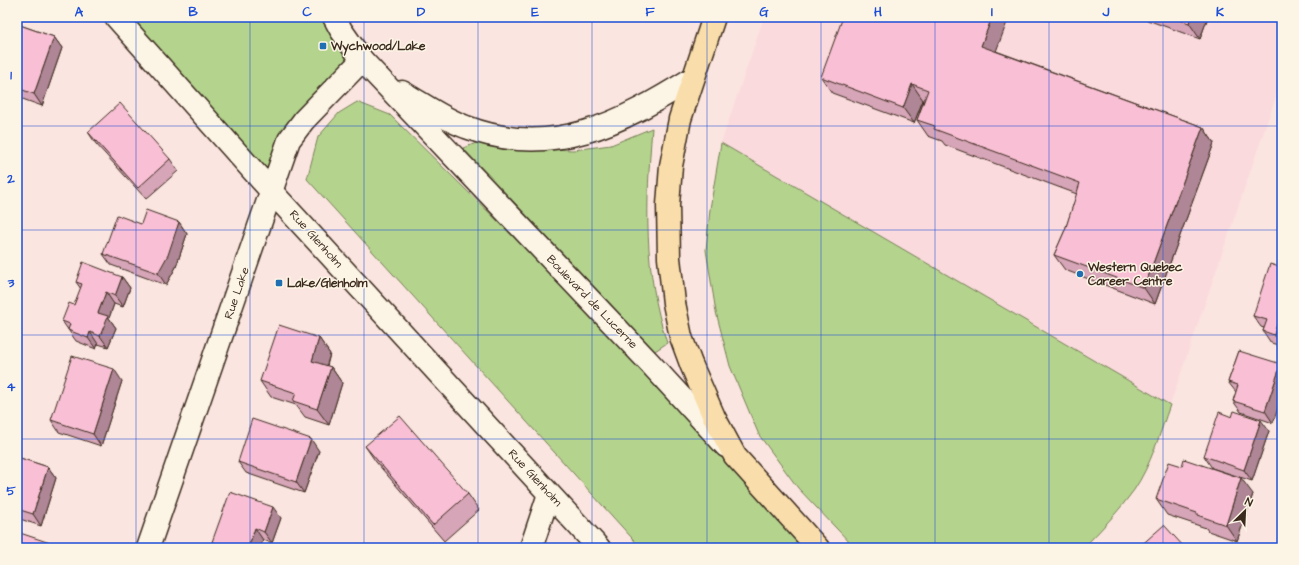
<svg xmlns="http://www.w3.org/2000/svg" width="1299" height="565" viewBox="0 0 1299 565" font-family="'Architects Daughter',sans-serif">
<rect width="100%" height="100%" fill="#fbe5e0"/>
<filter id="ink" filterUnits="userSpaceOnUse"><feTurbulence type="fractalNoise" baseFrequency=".025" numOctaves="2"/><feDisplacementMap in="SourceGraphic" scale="8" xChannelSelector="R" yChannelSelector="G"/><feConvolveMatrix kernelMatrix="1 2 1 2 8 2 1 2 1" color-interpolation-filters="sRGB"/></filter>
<g filter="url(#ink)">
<polygon fill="#fadadd" points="764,17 1282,17 1282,79 1170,405 721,143"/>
<g fill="#b4d48e" stroke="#787f56">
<polygon points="116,17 334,17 362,60 304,120 272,192"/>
<polygon points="357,102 390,115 712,432 815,548 641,548 307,179 318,137 339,113"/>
<path d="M652,128C646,204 643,269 667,343L655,351L463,148L490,138L531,148L573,150L611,145Z"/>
<path d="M721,143L1170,405C1160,433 1151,465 1134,490C1119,511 1101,530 1083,548H855L798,488L759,435L730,366L716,312L706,250L710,209Z"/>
</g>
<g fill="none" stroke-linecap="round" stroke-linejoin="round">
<defs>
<g id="minor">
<polyline points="116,17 272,192 599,548"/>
<polyline points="334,17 341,30 362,60 648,361 726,446"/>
<path d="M402,92C423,104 443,119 466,127C552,160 621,123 693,78"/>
<polyline points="148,548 289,140 304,120 362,60"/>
<polyline points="531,548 549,494"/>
</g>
<polyline id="major" points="714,17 680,119 671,166 668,205 669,258 674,303 681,337 691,364 714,417 735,456 818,548"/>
</defs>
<use href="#minor" stroke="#3b2a1e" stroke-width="25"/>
<use href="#major" stroke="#3b2a1e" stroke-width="25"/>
<use href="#minor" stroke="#fcf5e5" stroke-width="22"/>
<use href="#major" stroke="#f9deab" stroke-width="22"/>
</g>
<g fill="#d6a5b7" stroke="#3b2a1e">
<polygon points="1139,17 1208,17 1200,39"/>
<polygon points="17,24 54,37 62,48 42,106 17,97"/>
<polygon points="996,51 1203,127 1214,143 1155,304 1065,270 1054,255 1065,230 1077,194 945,145 942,141 928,136 917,120 924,100 923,100 914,123 832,93 821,77"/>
<polygon points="88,132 170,159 178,171 146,199 96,144"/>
<polygon points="179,222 187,234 176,267 166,285 111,265 103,254 141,224"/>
<polygon points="1282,268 1282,346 1271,343 1263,331 1264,328 1261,327 1253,316"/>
<polygon points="122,277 130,288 123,307 114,304 109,318 116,328 108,347 98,344 96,349 76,341 62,321 74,305 81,289 76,282"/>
<polygon points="319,338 330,354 327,366 331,367 342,383 329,425 305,417 296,405 271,397 260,381"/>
<polygon points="1239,351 1273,423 1241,412 1233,401 1236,392 1228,382"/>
<polygon points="122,381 101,446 59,432 51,420"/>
<polygon points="1269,431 1252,481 1212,468 1204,456"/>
<polygon points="365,446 468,494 479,510 444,541 376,462"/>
<polygon points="319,451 304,493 246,473 238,462"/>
<polygon points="17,457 48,467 56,478 41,526 17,518"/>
<polygon points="1253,494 1237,541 1208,531 1206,528 1167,515 1156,499"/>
<polygon points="281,518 272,543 263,540 260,548 217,548 212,542"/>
</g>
<g fill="#ae8695" stroke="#3b2a1e">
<polygon points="992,17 1009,17 992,62 981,46"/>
<polygon points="1191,17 1208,17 1200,39 1189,23"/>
<polygon points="54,37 62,48 42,106 34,94"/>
<polygon points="912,84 923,100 914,123 903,108"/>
<polygon points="1203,127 1214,143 1155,304 1144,288"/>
<polygon points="17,142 21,148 17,158"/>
<polygon points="179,222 187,234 176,267 166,285 158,273"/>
<polygon points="122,277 130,288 123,307 115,296"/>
<polygon points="106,292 114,304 109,318 116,328 108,347 100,336 98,313"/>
<polygon points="1277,324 1282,331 1282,346 1274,335"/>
<polygon points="90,332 98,344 96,349 88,338"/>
<polygon points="319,338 330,354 323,377 312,361"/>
<polygon points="1281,364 1282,366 1282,396 1273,423 1265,411"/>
<polygon points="331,367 342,383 329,425 317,409"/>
<polygon points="114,369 122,381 101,446 93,434"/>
<polygon points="1261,420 1269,431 1252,481 1244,470"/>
<polygon points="311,439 319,451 304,493 296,482"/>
<polygon points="48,467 56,478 41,526 33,514"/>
<polygon points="1241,478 1253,494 1237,541 1226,525"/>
<polygon points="273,507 281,518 272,543 264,532"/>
<polygon points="255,528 263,540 260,548 248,548"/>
</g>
<g fill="#f9c0d5" stroke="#3b2a1e">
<polygon points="843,17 992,17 981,46 1203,127 1144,288 1054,255 1065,230 1080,183 934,129 935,126 917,120 928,90 912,84 903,108 821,77"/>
<polygon points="1171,17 1191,17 1189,23"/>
<polygon points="17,24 54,37 34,94 17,88"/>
<polygon points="120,103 170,159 138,188 88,132"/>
<polygon points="146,210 179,222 168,255 158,273 103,254 117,215 141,224"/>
<polygon points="83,262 122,277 115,296 106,292 98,313 108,316 100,336 90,332 88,338 68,330 70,324 62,321 69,303 74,305 82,284 76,282"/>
<polygon points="1270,264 1282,268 1282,326 1277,324 1274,335 1263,331 1267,320 1253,316"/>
<polygon points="279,325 319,338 312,361 331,367 317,409 293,401 296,393 260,381"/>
<polygon points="1239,351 1281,364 1265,411 1233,401 1238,385 1228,382"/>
<polygon points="72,356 114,369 93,434 51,420"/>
<polygon points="1234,411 1261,420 1244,470 1204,456 1219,412 1232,417"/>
<polygon points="400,416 468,494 433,525 365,446"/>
<polygon points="252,419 311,439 296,482 238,462"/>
<polygon points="17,457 48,467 33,514 17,509"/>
<polygon points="1184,459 1241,478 1226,525 1197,515 1197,513 1156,499 1169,462 1182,466"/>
<polygon points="230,492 273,507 264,532 255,528 248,548 230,548 212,542"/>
<polygon points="1164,525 1185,548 1138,548"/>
<polygon points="17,532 56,545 54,548 17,548"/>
</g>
</g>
<path fill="none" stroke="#1d4ed8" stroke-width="1" stroke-opacity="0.55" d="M136,17V548M250,17V548M364,17V548M478,17V548M592,17V548M707,17V548M821,17V548M935,17V548M1049,17V548M1163,17V548M17,126H1282M17,230H1282M17,335H1282M17,439H1282"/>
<g fill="#1f6fb2" stroke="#fcf5e5" stroke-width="1.5">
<rect x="319" y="42" width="8" height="8" rx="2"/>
<circle cx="1080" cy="274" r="4"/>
<rect x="275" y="279" width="8" height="8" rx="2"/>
</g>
<g text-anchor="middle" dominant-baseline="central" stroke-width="3" stroke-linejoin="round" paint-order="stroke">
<g font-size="12" font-weight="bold" fill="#3b2a1e" stroke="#fcf5e5" text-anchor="start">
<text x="331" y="46">Wychwood/Lake</text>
<text x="1088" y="267">Western Quebec<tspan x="1088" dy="14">Career Centre</tspan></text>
<text x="287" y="283">Lake/Glenholm</text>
</g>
<g font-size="12" fill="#3b2a1e" stroke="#fcf5e5">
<text transform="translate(316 239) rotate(48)">Rue Glenholm</text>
<text transform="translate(237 293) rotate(-71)">Rue Lake</text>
<text transform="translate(592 302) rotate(46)">Boulevard de Lucerne</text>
<text transform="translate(535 478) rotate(47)">Rue Glenholm</text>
</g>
</g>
<rect width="1299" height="565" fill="none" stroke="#fcf5e5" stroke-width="44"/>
<g transform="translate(1245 511) rotate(24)" stroke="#fcf5e5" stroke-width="3" paint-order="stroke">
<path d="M0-3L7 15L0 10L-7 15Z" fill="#3b2a1e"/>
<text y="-6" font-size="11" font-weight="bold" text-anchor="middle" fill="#3b2a1e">N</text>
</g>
<rect x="22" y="22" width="1255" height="521" fill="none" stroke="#1d4ed8" stroke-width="1.5"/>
<g font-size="13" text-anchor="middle" font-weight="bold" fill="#1d4ed8">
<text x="79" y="16">A</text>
<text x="193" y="16">B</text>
<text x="307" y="16">C</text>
<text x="421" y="16">D</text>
<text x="535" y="16">E</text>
<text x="650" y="16">F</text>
<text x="764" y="16">G</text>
<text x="878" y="16">H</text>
<text x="992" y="16">I</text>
<text x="1106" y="16">J</text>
<text x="1220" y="16">K</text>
<text x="11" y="79">1</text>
<text x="11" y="183">2</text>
<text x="11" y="287">3</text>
<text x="11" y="391">4</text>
<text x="11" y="495">5</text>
</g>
</svg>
